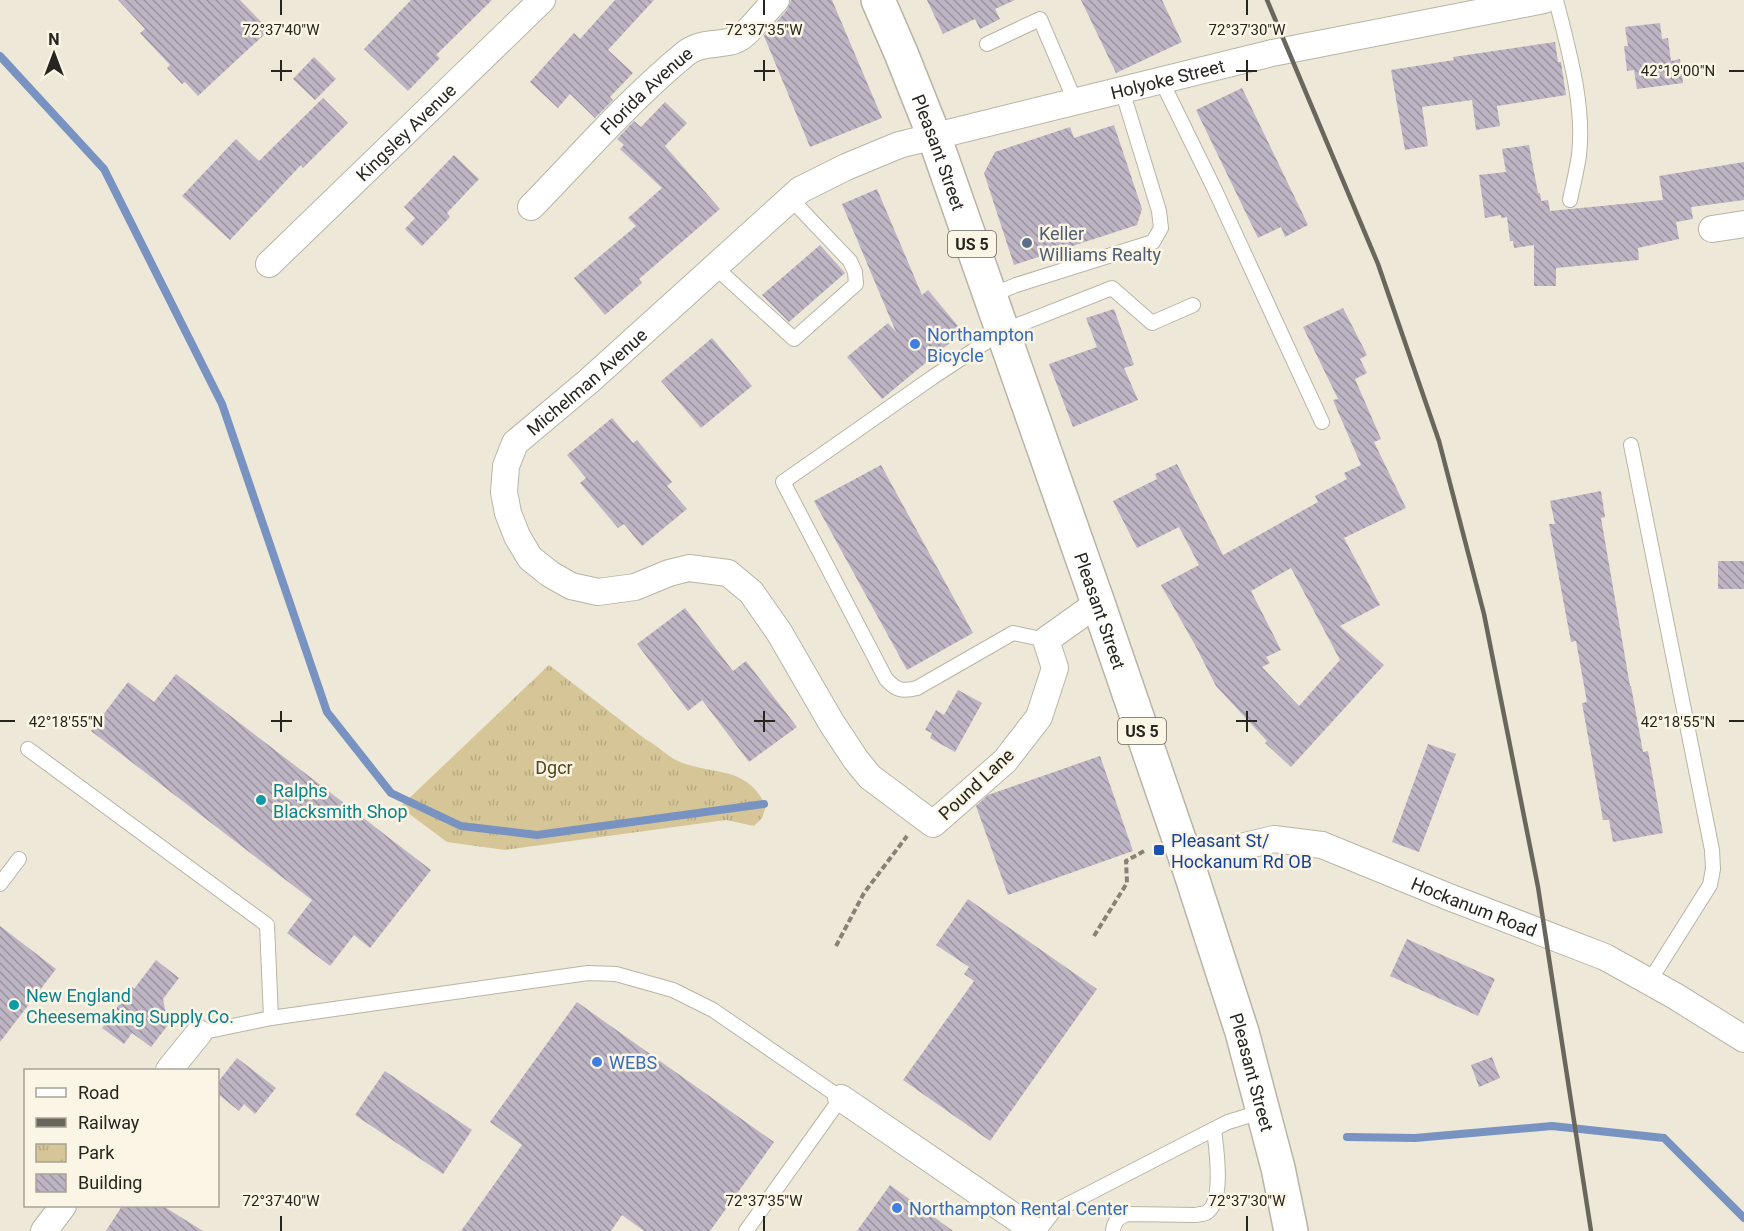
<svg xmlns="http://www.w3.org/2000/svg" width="1744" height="1231" viewBox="0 0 1744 1231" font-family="Roboto,sans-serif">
<defs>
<pattern id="park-tufts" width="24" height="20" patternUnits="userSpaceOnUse" patternTransform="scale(1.5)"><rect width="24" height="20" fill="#d5c597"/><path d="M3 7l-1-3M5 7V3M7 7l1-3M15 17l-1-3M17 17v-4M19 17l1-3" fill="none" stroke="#b7a982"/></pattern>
<pattern id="building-back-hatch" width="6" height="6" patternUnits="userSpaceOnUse" patternTransform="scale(1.5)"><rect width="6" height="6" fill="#beb5c4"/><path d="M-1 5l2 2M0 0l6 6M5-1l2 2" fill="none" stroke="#9a939f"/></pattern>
</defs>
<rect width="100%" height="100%" fill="#ede8d8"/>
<path fill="url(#park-tufts)" d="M549,665L645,739C657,745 669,758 680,762C716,776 746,765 766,806L762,818L754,826L726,820L505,850L447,842L400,807Z"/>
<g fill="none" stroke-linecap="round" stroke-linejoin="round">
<g stroke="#7892c1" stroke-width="8">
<polyline points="0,56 104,169 222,404 327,712 391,793 461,826 537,835 764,804"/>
<polyline points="1347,1137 1415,1138 1552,1126 1664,1138 1744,1218"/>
</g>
</g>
<g fill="url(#building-back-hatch)" fill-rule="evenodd">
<polygon points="118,0 240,0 269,30 198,96 185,82 182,84 167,68 170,65 140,33 145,29"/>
<polygon points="411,0 492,0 436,55 440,58 408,91 364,49"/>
<polygon points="615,0 654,0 608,50 633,73 610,97 613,100 595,118 570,94 558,108 530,82 574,33 580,39"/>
<polygon points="791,0 832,0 882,118 810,147 764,36 787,10"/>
<polygon points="927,0 1015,0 995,9 1000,19 980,29 975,19 943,34"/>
<polygon points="1081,0 1162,0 1182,42 1116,73"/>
<polygon points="1660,23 1662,39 1668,38 1671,61 1680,59 1683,83 1637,89 1634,70 1627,71 1624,46 1628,46 1625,27"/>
<polygon points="1555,42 1558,62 1561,62 1566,95 1497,106 1500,126 1476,130 1472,100 1422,107 1428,146 1405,150 1391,70 1454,60 1453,57"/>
<polygon points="314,57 336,79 315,100 293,79"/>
<polygon points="1242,88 1308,225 1285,237 1281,227 1258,238 1196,110"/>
<polygon points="323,98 348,123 303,168 301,165 230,240 182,196 236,139 259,161"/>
<polygon points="665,102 687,123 665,146 720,209 639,279 642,283 605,315 574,278 636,226 628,218 662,188 620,149 624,145 617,139 634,121 641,127"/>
<polygon points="1114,125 1142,209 1137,225 1014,265 984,173 995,152 1070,127 1074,138"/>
<polygon points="1529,145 1538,193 1540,193 1541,201 1548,200 1550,211 1663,200 1659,176 1744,162 1744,200 1691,207 1693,219 1676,222 1679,239 1638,248 1639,260 1556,268 1556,286 1534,286 1534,245 1514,248 1513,241 1510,241 1507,217 1501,218 1501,215 1485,218 1479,175 1506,172 1502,149"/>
<polygon points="454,155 479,179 447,213 450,217 422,246 405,229 415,218 404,207"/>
<polygon points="877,189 922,295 928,290 963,332 882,399 847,357 888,323 896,332 842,204"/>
<polygon points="820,245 845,273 789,322 762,295"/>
<path d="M1343,308L1367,355L1360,359L1367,373L1355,379L1381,439L1374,442L1406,508L1344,538L1380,605L1340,626L1384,665L1291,767L1265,743L1267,741L1216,686L1195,645L1161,585L1199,565L1179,527L1137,548L1113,501L1157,479L1155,474L1177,464L1223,555L1318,502L1315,496L1347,479L1344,473L1361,465L1333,400L1338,399L1303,327ZM1291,568L1340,660L1299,706L1262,667L1270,663L1266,657L1281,650L1251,591Z"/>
<polygon points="1114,309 1134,365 1124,368 1138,400 1073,427 1049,364 1097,347 1086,318"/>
<polygon points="712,338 752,386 701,428 661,381"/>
<polygon points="612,418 633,443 637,440 672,482 667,486 687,509 642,546 624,524 618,528 580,483 586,478 567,455"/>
<polygon points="881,465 973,633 907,670 814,501"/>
<polygon points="1601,491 1605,517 1601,518 1630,686 1631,686 1643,752 1648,751 1663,833 1613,842 1609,820 1603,820 1582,703 1587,702 1576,641 1571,642 1549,524 1555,524 1550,501"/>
<rect x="1718" y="561" width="26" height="28"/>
<polygon points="685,608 733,671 746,661 797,727 749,762 702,700 688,711 637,644"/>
<polygon points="176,674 431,870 370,948 354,935 330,966 287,933 312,900 91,731 128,682 154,702"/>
<polygon points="958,690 982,703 955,752 930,738 932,733 925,730 936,710 944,715"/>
<polygon points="1428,744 1456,754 1419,852 1392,842"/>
<polygon points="1100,756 1133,851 1008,895 976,806 988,795"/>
<polygon points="968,899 1097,989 990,1141 903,1080 974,981 964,974 969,967 936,945"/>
<polygon points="0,926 56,969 0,1042"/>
<polygon points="1407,939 1495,979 1478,1016 1390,976"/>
<polygon points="156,960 179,978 163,999 168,1025 151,1047 132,1033 124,1044 102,1028 132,987 134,989"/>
<polygon points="577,1002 774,1142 710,1231 644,1231 622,1215 611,1231 461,1231 522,1145 490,1122"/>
<polygon points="1492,1057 1500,1078 1479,1087 1471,1065"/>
<polygon points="237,1058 276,1088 255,1114 244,1104 239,1111 218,1094 218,1082"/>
<polygon points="385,1071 472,1130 443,1174 355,1115"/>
<polygon points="890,1185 953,1231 857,1231"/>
<polygon points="122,1206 163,1206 203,1231 106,1231"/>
</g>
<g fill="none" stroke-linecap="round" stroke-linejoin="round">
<defs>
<g id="service">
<path d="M1556,0C1568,48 1585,105 1579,155C1577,170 1573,185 1570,200"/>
<polyline points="987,44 1040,19 1075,101"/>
<polyline points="1161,80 1214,188 1322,422"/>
<polyline points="715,267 794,339 856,284 855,272 850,261 790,198"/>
<polyline points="990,296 1016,285 1153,242 1161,228 1159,211 1122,90"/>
<polyline points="1631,445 1712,850 1713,869 1710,885 1649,982"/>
<path d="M1046,640L1013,633L917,688C902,692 896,690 886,679L783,482L933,377L1003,331L1112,288L1152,323L1193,305"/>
<polyline points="28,749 267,925 271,1018"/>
<polyline points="0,884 19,859"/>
<polyline points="199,1033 271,1018 588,973 616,974 673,990 713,1010 841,1098 746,1231"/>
<polyline points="1039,1231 1053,1212 1214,1129 1228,1122 1264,1111"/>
<path d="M1113,1231C1114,1221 1118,1218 1127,1214L1196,1215C1199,1214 1203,1214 1206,1213C1225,1202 1216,1147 1214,1129"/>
</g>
<g id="minor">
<path id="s1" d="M531,207C581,156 629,100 685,54C703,39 725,48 741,37C751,30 767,9 776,0"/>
<polyline points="1712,229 1744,224"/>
<path id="s2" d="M269,264L542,0"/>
<path id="s3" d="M1098,603L1046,640L1055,668L1039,717L1005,761L933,824L870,777L856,760L831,722L779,632L751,592L728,573L689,568L669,573L635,587L598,592L571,586L550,574L530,558L517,536L508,513L504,492L506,466L515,443L589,381L800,190L846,167L899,145L1272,53L1544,0"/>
<path id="s4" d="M1186,860L1274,839L1322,845L1449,897L1605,957L1675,996L1744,1039"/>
<polyline points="169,1070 199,1033"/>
<polyline points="841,1098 1035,1231"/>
<polyline points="44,1231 63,1206"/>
</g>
<g id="primary">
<path id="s5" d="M878,0L901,53L934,136L1098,603L1190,871L1242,1032L1278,1168L1291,1231"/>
</g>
</defs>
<use href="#service" stroke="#b9b4a5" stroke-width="16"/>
<use href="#minor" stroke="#b9b4a5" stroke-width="28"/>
<use href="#primary" stroke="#b9b4a5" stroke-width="36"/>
<g stroke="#868277" stroke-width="4" stroke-dasharray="6 3" stroke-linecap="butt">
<polyline points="1094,936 1127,883 1126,861 1144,851"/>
<polyline points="836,946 864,893 907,836"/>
</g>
<use href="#service" stroke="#fff" stroke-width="14"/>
<use href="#minor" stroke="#fff" stroke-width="26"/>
<use href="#primary" stroke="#fff" stroke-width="33"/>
<polyline stroke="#69665d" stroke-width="4.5" points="1267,0 1378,264 1439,441 1484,614 1538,887 1591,1231"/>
</g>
<path fill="none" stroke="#27251f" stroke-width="2" d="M281,0V15M764,0V15M1247,0V15M281,60V81M764,60V81M1247,60V81M271,71H292M754,71H775M1236,71H1257M1729,71H1744M281,711V732M764,711V732M1247,711V732M0,721H15M271,721H292M754,721H775M1236,721H1257M1729,721H1744M281,1216V1231M764,1216V1231M1247,1216V1231"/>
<circle fill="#5c6f8a" stroke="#fbf5e5" stroke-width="2" cx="1027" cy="243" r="6"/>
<g fill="#3f7fe0" stroke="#fbf5e5" stroke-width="2">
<circle cx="915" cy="344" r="6"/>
<circle cx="597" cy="1062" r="6"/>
<circle cx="897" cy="1208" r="6"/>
</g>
<g fill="#0f9aa8" stroke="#fbf5e5" stroke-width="2">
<circle cx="261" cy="800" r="6"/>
<circle cx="14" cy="1005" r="6"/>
</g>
<rect fill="#1a4fb4" stroke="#fbf5e5" stroke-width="2" x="1153" y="844" width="12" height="12" rx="3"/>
<g text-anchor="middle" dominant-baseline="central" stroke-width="5" stroke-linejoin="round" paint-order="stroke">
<g fill="#fbf5e5" stroke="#67635a" stroke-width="1.5">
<rect x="948" y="231" width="48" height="26" rx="4.5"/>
<rect x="1118" y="718" width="48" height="26" rx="4.5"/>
</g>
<g font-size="16" font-weight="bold" fill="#27251f">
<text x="972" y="244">US 5</text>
<text x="1142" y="731">US 5</text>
</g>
<g font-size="18" fill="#27251f" stroke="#fbf5e5">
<text stroke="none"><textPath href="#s3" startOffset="1725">Holyoke Street</textPath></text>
<text stroke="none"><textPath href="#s1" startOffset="164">Florida Avenue</textPath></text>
<text stroke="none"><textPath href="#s2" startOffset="190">Kingsley Avenue</textPath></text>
<text stroke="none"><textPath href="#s5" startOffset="164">Pleasant Street</textPath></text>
<text stroke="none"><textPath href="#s3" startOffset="1053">Michelman Avenue</textPath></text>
<text stroke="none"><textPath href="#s5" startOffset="650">Pleasant Street</textPath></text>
<text transform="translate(976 784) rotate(-43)">Pound Lane</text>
<text stroke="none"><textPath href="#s4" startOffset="303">Hockanum Road</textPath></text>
<text stroke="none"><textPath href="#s5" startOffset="1136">Pleasant Street</textPath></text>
</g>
<g font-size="18" fill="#4e5e75" stroke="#fbf5e5" text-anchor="start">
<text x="1039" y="233">Keller<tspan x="1039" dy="21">Williams Realty</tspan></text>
</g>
<g font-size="18" fill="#366cbe" stroke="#fbf5e5" text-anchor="start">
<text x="927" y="334">Northampton<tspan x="927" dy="21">Bicycle</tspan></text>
<text x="609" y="1062">WEBS</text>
<text x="909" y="1208">Northampton Rental Center</text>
</g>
<g font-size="18" fill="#534519" stroke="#fbf5e5">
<text x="554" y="767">Dgcr</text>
</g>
<g font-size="18" fill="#0d838f" stroke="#fbf5e5" text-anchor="start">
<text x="273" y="790">Ralphs<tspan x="273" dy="21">Blacksmith Shop</tspan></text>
<text x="26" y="995">New England<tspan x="26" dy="21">Cheesemaking Supply Co.</tspan></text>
</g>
<g font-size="18" fill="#164399" stroke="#fbf5e5" text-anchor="start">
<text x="1171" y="840">Pleasant St/<tspan x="1171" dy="21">Hockanum Rd OB</tspan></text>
</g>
</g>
<g font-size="15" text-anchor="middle" fill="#27251f" stroke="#fbf5e5" stroke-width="5" stroke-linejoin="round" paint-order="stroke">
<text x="281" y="35">72°37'40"W</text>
<text x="764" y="35">72°37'35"W</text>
<text x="1247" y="35">72°37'30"W</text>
<text x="1678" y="76">42°19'00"N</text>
<text x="66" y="727">42°18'55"N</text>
<text x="1678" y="727">42°18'55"N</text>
<text x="281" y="1206">72°37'40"W</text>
<text x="764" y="1206">72°37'35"W</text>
<text x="1247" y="1206">72°37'30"W</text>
</g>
<rect x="24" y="1069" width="195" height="138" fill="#fbf5e5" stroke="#a6a296" stroke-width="1.5"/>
<rect x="36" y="1088" width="30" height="9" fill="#ffffff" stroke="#a6a296" stroke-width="1.5"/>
<text x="78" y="1099" font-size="18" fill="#27251f">Road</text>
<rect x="36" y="1118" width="30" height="9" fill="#69665d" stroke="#a6a296" stroke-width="1.5"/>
<text x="78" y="1129" font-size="18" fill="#27251f">Railway</text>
<rect x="36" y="1144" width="30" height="18" fill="url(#park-tufts)" stroke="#a6a296" stroke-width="1.5"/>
<text x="78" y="1159" font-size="18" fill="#27251f">Park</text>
<rect x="36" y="1174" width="30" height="18" fill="url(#building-back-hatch)" stroke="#a6a296" stroke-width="1.5"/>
<text x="78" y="1189" font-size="18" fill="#27251f">Building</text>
<g transform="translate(54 54)" stroke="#fbf5e5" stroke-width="4.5" paint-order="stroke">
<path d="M0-4.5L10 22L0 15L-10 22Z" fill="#27251f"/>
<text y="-9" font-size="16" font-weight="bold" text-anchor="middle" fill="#27251f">N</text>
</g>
</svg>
